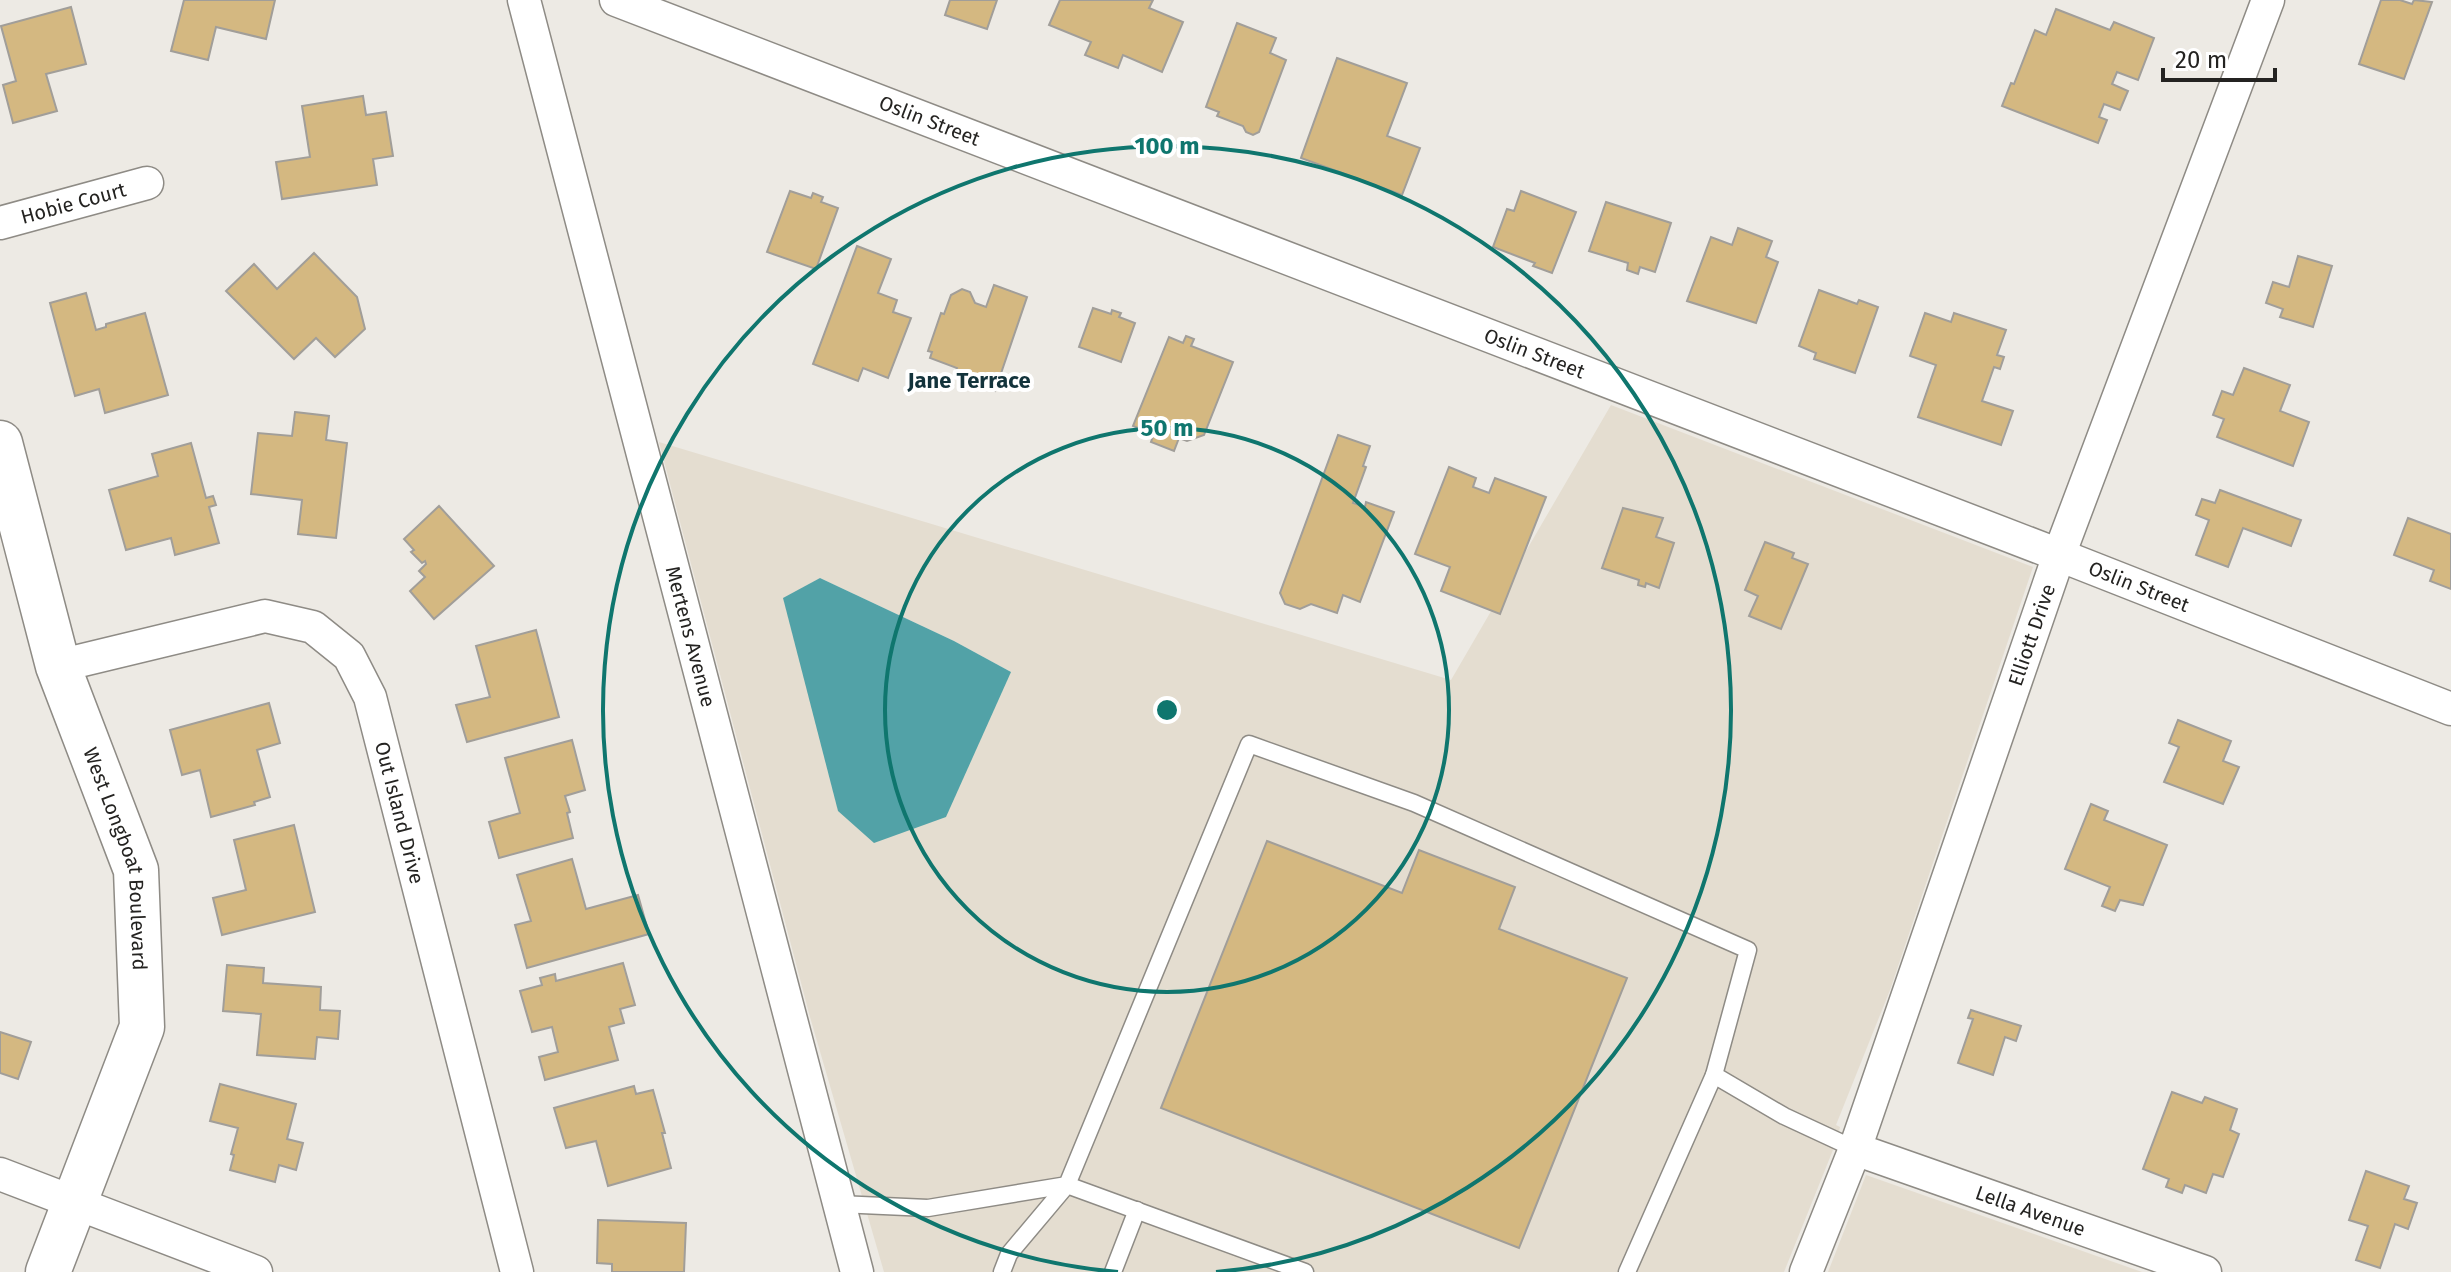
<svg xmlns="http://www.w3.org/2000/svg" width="2451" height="1272" viewBox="0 0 2451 1272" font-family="'Fira Sans',sans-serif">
<rect width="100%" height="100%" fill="#edeae4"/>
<g fill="#e4ddd0" fill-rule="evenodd">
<path d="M1611,405L2033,567L1890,990L1836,1125L1840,1127L1837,1140L1784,1272H884L810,1017L659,442L1451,680ZM820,578L954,641L1011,672L784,599Z"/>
<polygon points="1866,1175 2142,1272 1828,1272"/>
</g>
<polygon fill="#52a2a7" points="820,578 954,641 1011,672 946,817 874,843 838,811 783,598"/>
<g fill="#d4b881" stroke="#a19e99" stroke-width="2">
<polygon points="184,0 275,0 266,39 216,27 208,60 171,51"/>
<polygon points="950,0 997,0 987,29 945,15"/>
<polygon points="1060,0 1153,0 1149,8 1183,22 1162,72 1123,55 1118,68 1085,55 1091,42 1049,25"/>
<polygon points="2381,0 2400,0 2412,4 2414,0 2432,2 2404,79 2359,64"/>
<polygon points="71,7 86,64 46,74 57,111 13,123 3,85 16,81 1,26"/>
<polygon points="2056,9 2110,30 2114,22 2154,38 2138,80 2117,72 2112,84 2128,91 2120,110 2104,104 2099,117 2107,120 2098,143 2002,106 2011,83 2014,84 2035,30 2046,35"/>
<polygon points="1237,23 1276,38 1270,53 1286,60 1259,132 1253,135 1246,132 1243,126 1217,116 1219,112 1206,107"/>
<polygon points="1337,58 1407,83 1387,136 1420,148 1402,195 1301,158"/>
<polygon points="363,96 366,115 386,112 393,156 373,159 377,185 282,199 276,162 310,157 302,106"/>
<polygon points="790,191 811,198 813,193 823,197 821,202 838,208 816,269 767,252"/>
<polygon points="1521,191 1576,212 1552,273 1533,266 1535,263 1493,247 1507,209 1514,211"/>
<polygon points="1606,202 1671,223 1655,272 1640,267 1638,274 1627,270 1628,263 1589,251"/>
<polygon points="1738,228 1772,241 1766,257 1778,262 1756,323 1687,301 1711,237 1732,245"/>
<polygon points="857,246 891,259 878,293 897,300 893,312 911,318 888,378 863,368 858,381 813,364"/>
<polygon points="314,253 357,297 365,329 335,357 316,338 294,359 226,291 254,264 277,289"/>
<polygon points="2298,256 2332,266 2313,327 2280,317 2283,309 2266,303 2273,282 2289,287"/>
<polygon points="994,285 1027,297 995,391 954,377 957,368 930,358 932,352 928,351 941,313 944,314 951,295 962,289 970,292 975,303 986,307"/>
<polygon points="1819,290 1857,304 1859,300 1878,307 1855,373 1814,359 1816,353 1799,346"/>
<polygon points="86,293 96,330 106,327 106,324 145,313 168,395 105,413 99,389 75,396 50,303"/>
<polygon points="1093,308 1111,314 1112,310 1121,313 1119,317 1135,323 1121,362 1079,347"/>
<polygon points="1925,313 1951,322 1954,313 2006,330 1997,355 2004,357 2000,369 1994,367 1982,401 2013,411 2001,445 1918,417 1936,365 1910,356"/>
<polygon points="1186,336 1194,339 1191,346 1233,362 1204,435 1187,441 1179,438 1174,451 1151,442 1154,434 1133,426 1169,337 1183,343"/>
<polygon points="2244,368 2290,385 2280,411 2309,422 2293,466 2217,437 2224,419 2213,415 2222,391 2233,395"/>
<polygon points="295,412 329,416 326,440 347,443 336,538 298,534 302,500 251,494 258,433 292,436"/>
<polygon points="1338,435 1370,446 1363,466 1366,467 1353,503 1365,507 1366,502 1394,512 1360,602 1343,595 1337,613 1311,604 1300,609 1285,604 1280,593"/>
<polygon points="191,443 206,498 213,496 216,505 209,507 219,543 175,555 171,538 126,550 109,490 158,476 152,454"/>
<polygon points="1449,467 1476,478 1473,487 1489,493 1495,478 1546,497 1500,614 1441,591 1450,567 1415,554"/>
<polygon points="2220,490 2301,520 2291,546 2243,528 2228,567 2196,555 2209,520 2196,515 2202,499 2215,503"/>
<polygon points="439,506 494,566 434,619 410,591 425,577 419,571 426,564 425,561 422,563 411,552 414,550 404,539"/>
<polygon points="1623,508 1663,518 1656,537 1674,543 1659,588 1646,583 1645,587 1638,585 1639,580 1602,568"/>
<polygon points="2408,518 2451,534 2451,589 2430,581 2434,570 2394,555"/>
<polygon points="1765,542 1794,553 1792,558 1808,564 1781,629 1749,616 1758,596 1745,590"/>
<polygon points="536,630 559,717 467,742 456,705 490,697 476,646"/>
<polygon points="269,703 280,743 257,750 270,797 254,802 255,805 211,817 200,770 182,775 170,730"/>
<polygon points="2178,720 2231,741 2223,761 2239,767 2223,804 2164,782 2179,747 2169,743"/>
<polygon points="572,740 585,790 565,796 570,812 567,813 573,838 499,858 489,822 520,813 505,758"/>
<polygon points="2091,804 2108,811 2104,820 2167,845 2143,905 2120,900 2115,911 2102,906 2110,887 2065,869"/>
<polygon points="294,825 315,912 222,935 213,898 246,890 234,840"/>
<polygon points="1267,841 1402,893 1419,850 1515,887 1499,929 1627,978 1519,1248 1161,1108"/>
<polygon points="572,859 586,909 638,895 649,934 527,968 515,925 531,921 517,875"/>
<polygon points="623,963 635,1005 620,1009 624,1023 609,1027 618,1060 545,1080 539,1057 558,1052 552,1027 532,1032 520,991 542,985 540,978 555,974 556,981"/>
<polygon points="227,965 264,968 263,983 321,987 320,1010 340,1011 338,1039 317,1037 315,1059 257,1055 261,1014 223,1011"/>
<polygon points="1971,1010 2021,1026 2016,1041 2005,1037 1993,1075 1958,1063 1973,1019 1968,1018"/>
<polygon points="0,1032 31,1042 18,1079 0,1073"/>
<polygon points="220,1084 296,1104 287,1139 303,1143 296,1170 279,1165 275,1182 230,1170 234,1155 231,1154 238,1128 210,1121"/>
<polygon points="634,1086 636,1094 653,1090 665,1133 662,1133 671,1168 608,1186 596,1141 566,1148 554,1108"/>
<polygon points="2172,1092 2202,1103 2205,1097 2237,1109 2230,1130 2239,1134 2223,1177 2213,1174 2206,1193 2185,1185 2182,1193 2166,1187 2169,1179 2143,1169"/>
<polygon points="2366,1171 2409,1186 2404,1199 2417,1203 2408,1229 2395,1224 2380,1268 2356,1260 2368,1226 2349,1220"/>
<polygon points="598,1220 686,1223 684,1272 612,1272 612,1264 597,1263"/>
</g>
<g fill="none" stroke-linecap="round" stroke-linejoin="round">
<defs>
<g id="lane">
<polyline points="839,1204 928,1208 1067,1185 1249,744 1414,803 1748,950 1714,1075 1784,1116 1855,1149"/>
<polyline points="1002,1272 1009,1254 1067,1185 1305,1272"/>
<polyline points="1113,1272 1137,1210"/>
<polyline points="1627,1272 1714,1075"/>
</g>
<g id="street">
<path id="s1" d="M524,0L857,1272"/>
<path id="s2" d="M616,0L2059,555L2451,709"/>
<path id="s3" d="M0,223L147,183"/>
<path id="s4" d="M58,666L265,616L313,627L349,656L370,697L517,1272"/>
<path id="s5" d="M1855,1149L2205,1272"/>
<polyline points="0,1174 256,1272"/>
<path id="s6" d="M1806,1272L1855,1149L2059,555L2268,0"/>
</g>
<g id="secondary">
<path id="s7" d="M0,443L58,666L136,870L142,1027L48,1272"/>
</g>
</defs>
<use href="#lane" stroke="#8e8b85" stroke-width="19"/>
<use href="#street" stroke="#8e8b85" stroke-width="35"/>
<use href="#secondary" stroke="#8e8b85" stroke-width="47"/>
<use href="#lane" stroke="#fff" stroke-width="16"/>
<use href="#street" stroke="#fff" stroke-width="32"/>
<use href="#secondary" stroke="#fff" stroke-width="44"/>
</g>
<g fill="none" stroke="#0f766e" stroke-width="4">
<circle cx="1167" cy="710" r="282"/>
<path d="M1118 1272A564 564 0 1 1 1216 1272"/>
</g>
<g text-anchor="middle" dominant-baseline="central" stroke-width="8" stroke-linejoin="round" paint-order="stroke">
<g font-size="20" fill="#242321" stroke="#fff">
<text stroke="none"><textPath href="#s2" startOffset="336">Oslin Street</textPath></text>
<text stroke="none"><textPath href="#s3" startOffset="76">Hobie Court</textPath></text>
<text stroke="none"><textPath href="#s2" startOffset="984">Oslin Street</textPath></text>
<text stroke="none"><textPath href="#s2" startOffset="1632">Oslin Street</textPath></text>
<text stroke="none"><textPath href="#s6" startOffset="676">Elliott Drive</textPath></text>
<text stroke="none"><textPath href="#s1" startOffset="658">Mertens Avenue</textPath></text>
<text stroke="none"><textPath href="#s4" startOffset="474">Out Island Drive</textPath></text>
<text stroke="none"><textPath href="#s7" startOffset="434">West Longboat Boulevard</textPath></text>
<text stroke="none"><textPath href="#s5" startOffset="186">Lella Avenue</textPath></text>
</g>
<g font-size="22" font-weight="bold" fill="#13333b" stroke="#fff">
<text x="969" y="380">Jane Terrace</text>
</g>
</g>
<circle cx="1167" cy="710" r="12" fill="#0f766e" stroke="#fff" stroke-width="4"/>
<g font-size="24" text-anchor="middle" font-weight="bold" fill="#0f766e" stroke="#fff" stroke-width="8" stroke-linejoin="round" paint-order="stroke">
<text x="1167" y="154">100 m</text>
<text x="1167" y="436">50 m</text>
</g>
<path d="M2163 68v12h112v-12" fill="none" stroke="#242321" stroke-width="4"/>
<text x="2175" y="68" font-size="24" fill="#242321" stroke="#ffffff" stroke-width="6" paint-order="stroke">20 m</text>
</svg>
